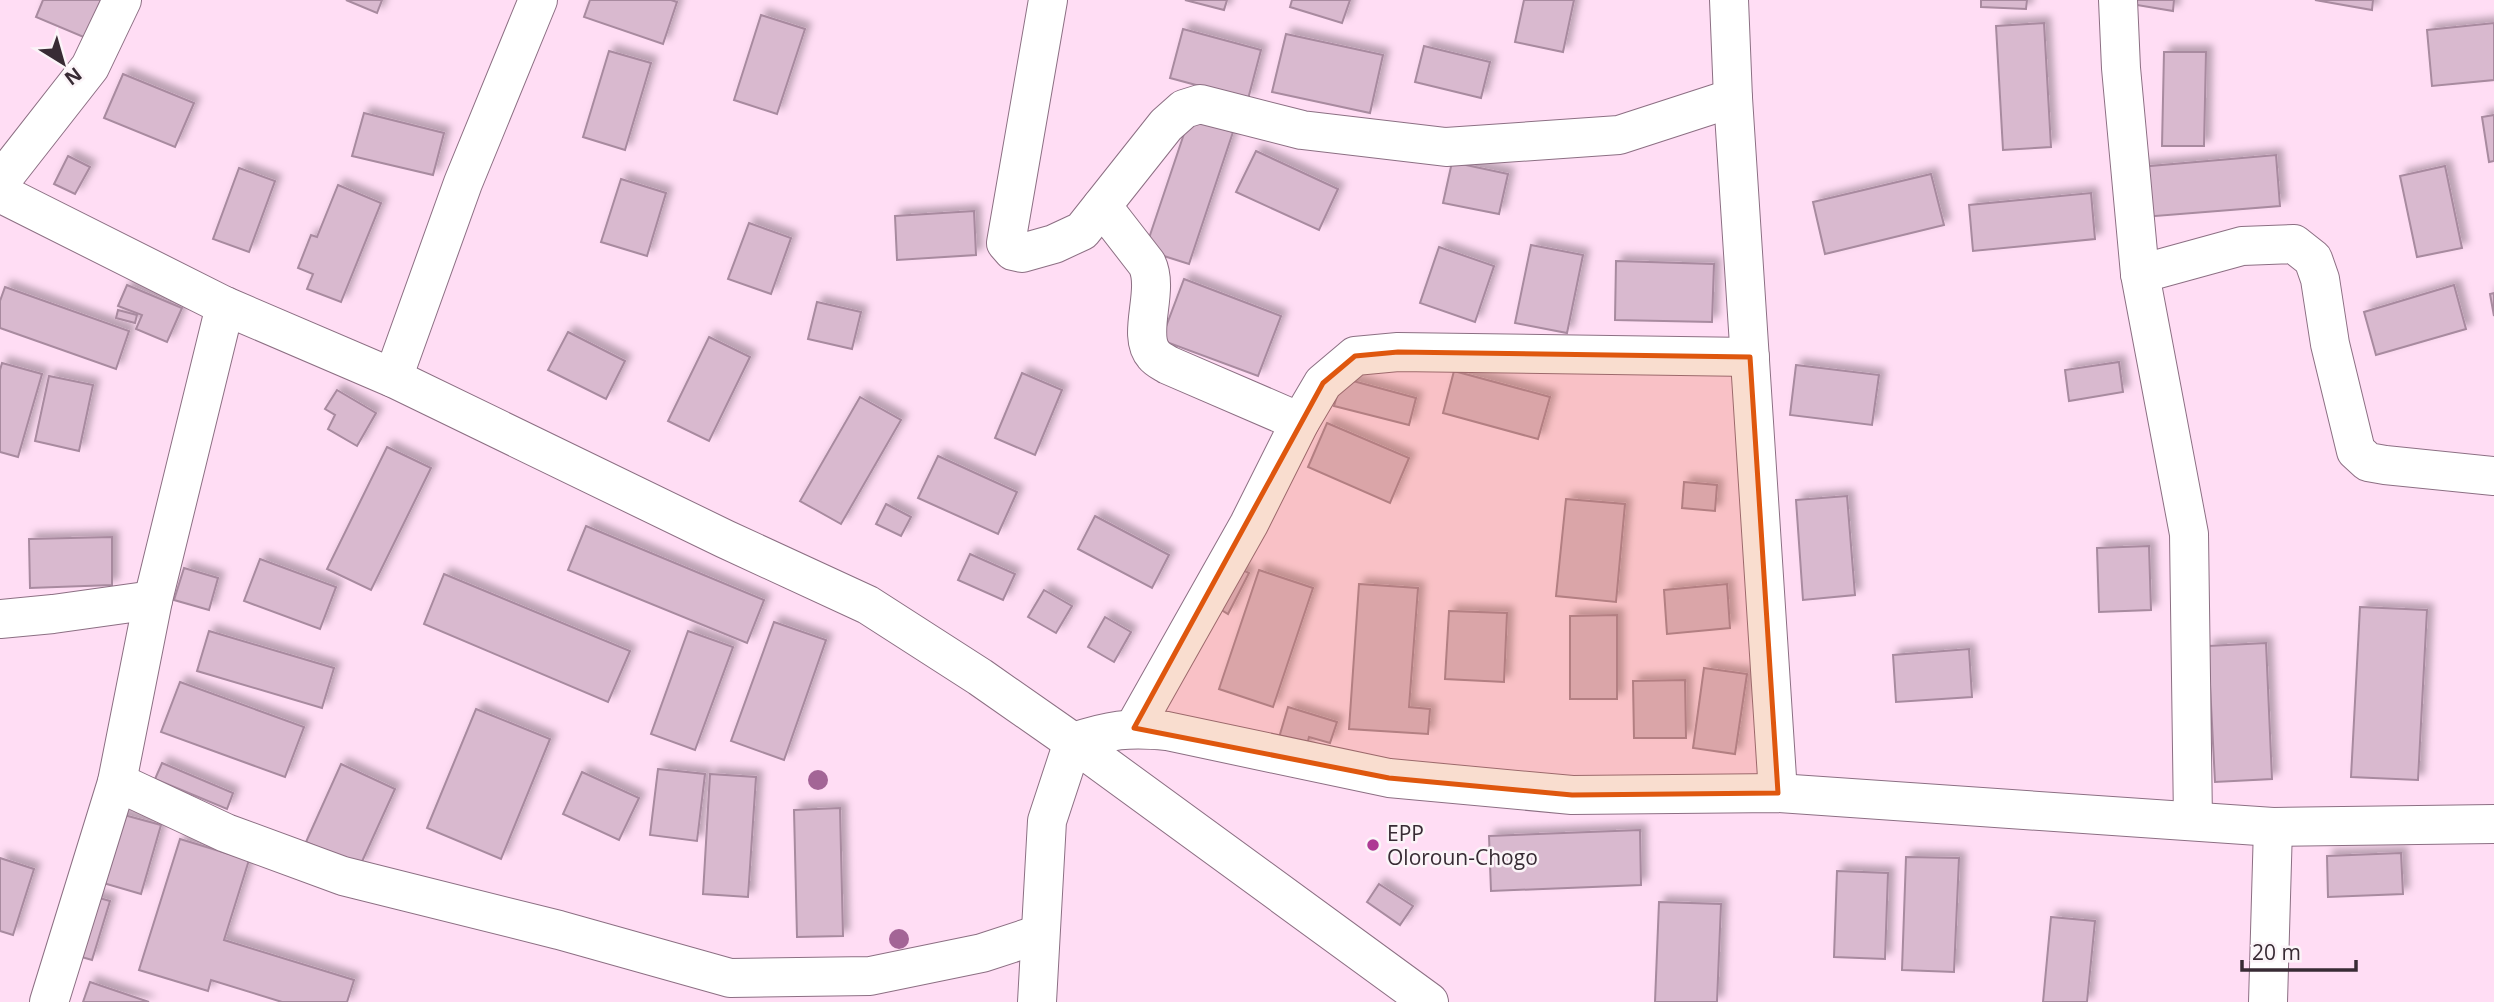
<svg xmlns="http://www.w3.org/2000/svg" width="2494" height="1002" viewBox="0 0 2494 1002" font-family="'Open Sans',sans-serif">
<defs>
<filter id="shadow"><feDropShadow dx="6" dy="-6" stdDeviation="3.5" flood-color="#0004"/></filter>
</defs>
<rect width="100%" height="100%" fill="#ffddf4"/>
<g fill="#d9b9cf" stroke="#a88a9f" stroke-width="2" filter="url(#shadow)">
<polygon points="43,0 110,0 93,41 36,17"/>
<polygon points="346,0 382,0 377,13"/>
<polygon points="590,0 671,0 677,2 663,44 584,17"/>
<polygon points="1185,0 1227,0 1224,10"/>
<polygon points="1292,0 1350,0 1342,23 1290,7"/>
<polygon points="1524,0 1574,0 1563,52 1515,42"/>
<polygon points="1981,0 2027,0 2026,9 1981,7"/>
<polygon points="2132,0 2174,0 2173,11 2131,4"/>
<polygon points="2315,0 2373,0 2372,10"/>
<polygon points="761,15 805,29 777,114 734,100"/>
<polygon points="2044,23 2051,147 2003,150 1996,26"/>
<polygon points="2494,23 2494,80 2432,86 2427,30"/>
<polygon points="1183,29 1261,50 1248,99 1170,78"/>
<polygon points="1286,34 1383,55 1370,113 1272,92"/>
<polygon points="1424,46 1490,62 1481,98 1415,82"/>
<polygon points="609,51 651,63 625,150 583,137"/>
<polygon points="2164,52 2206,52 2204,146 2162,146"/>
<polygon points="123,74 194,103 175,147 104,118"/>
<polygon points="364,113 444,133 433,175 352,156"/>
<polygon points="2494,115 2494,161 2489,162 2482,117"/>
<polygon points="1189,119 1233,132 1189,264 1145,250"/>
<polygon points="1256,151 1338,189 1319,230 1236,192"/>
<polygon points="2276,155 2280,206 2143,217 2139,167"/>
<polygon points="68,156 90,167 75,194 54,184"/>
<polygon points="1452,162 1508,174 1499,214 1443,203"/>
<polygon points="2445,166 2462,248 2417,257 2400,176"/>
<polygon points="239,168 275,181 249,252 213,239"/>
<polygon points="1931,174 1944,225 1825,254 1813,202"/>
<polygon points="621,179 666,193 647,256 601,242"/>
<polygon points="338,185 381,203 341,302 307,289 313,274 298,268 311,235 317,237"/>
<polygon points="2091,193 2095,239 1973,251 1969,205"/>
<polygon points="974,211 976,255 897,260 895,216"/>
<polygon points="749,223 791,238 771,294 728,279"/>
<polygon points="1531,245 1583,255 1567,333 1515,323"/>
<polygon points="1439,247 1494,266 1475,322 1420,303"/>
<polygon points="1616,261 1714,264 1712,322 1615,320"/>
<polygon points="1184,279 1281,316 1258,376 1161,340"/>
<polygon points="127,285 182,308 167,342 136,329 142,315 118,306"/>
<polygon points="2454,285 2466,329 2376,355 2364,312"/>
<polygon points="5,287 129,331 116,369 0,328 0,301"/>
<polygon points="2494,293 2494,316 2490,294"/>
<polygon points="817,302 861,312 852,349 808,339"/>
<polygon points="118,310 137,315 135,323 116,318"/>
<polygon points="568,332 625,361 606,399 548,370"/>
<polygon points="709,337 750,357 709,441 668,421"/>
<polygon points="2119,362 2123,392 2069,401 2065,370"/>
<polygon points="2,363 42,374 18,457 0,452 0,370"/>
<polygon points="1796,365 1879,375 1872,425 1790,415"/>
<polygon points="1454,371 1550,397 1538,439 1443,413"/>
<polygon points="1022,373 1062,390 1035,455 995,438"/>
<polygon points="49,376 93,385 79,451 35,441"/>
<polygon points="1342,378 1416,398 1409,425 1334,406"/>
<polygon points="337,390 376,413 357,446 328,429 335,415 325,409"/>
<polygon points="860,397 901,420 841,524 800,501"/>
<polygon points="1327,423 1409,458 1390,503 1308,467"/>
<polygon points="387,447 431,468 371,590 327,569"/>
<polygon points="938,456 1017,492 998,534 918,498"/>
<polygon points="1684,482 1717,485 1715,511 1682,508"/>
<polygon points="1847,496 1855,595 1803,600 1796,500"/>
<polygon points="1566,499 1625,504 1616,602 1556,596"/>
<polygon points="886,504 911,517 901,536 876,524"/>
<polygon points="1095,516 1169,555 1152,588 1078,549"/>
<polygon points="586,526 764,600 747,643 568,570"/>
<polygon points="112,537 112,585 30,588 29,539"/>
<polygon points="2149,546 2151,610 2099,612 2097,548"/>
<polygon points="970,554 1015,574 1003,600 958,580"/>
<polygon points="260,559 336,587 320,629 244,601"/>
<polygon points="1236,567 1249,573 1228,614 1215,606"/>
<polygon points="184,568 218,578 209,610 174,600"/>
<polygon points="1259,570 1313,588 1273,707 1219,689"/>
<polygon points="444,574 630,651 608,702 424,624"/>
<polygon points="1359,584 1418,588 1409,707 1430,709 1428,734 1349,729"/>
<polygon points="1727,584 1730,628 1667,634 1664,590"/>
<polygon points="1044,590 1072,606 1056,633 1028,617"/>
<polygon points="2360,607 2427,610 2418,780 2351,777"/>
<polygon points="1449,611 1507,613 1504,682 1445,679"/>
<polygon points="1617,615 1617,699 1570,699 1570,616"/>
<polygon points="1105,617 1131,632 1114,662 1088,647"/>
<polygon points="774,622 826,640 784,760 731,741"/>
<polygon points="209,631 334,668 322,708 197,671"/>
<polygon points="688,631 733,647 695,750 651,734"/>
<polygon points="2266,643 2272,779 2215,782 2208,646"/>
<polygon points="1969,649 1972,697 1896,702 1893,655"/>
<polygon points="1704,668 1747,674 1735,754 1693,748"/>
<polygon points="1685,680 1686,738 1634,738 1633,681"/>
<polygon points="180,682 304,727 285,777 161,732"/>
<polygon points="1288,707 1337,722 1330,743 1309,737 1306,749 1278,741"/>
<polygon points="476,709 550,739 501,859 427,828"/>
<polygon points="162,763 233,793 227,809 155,779"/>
<polygon points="341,764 395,789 360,866 306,842"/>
<polygon points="658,769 705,774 697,841 650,835"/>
<polygon points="582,772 639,798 619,840 563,814"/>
<polygon points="710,774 756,777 748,897 703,894"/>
<polygon points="840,808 843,936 797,937 794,810"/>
<polygon points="113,812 161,825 141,894 93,880"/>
<polygon points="1640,830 1641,885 1491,891 1489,836"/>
<polygon points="180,839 249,860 224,940 354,980 347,1002 282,1002 211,980 208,991 139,970"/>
<polygon points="2401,853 2403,894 2328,897 2327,856"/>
<polygon points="1906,857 1959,858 1954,972 1902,970"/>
<polygon points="0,858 34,869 13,935 0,931"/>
<polygon points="1837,871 1888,873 1885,959 1834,957"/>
<polygon points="1379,884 1413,906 1400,925 1367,902"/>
<polygon points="85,894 110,901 92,960 68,953"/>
<polygon points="1659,902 1721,904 1717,1002 1655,1002"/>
<polygon points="2051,917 2095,921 2087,1002 2043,1002"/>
<polygon points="90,982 149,1002 83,1002"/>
</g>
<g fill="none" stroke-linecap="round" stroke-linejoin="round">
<defs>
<g id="minor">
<polyline points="1048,0 1006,243 1013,251 1022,253 1054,244 1082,231 1166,125 1184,109 1200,104 1302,130 1446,147 1619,135 1733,98"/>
<polyline points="1729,0 1733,98 1778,793"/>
<polyline points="2118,0 2121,68 2140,274 2189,534 2193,821"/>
<polyline points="0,182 90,67 122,0"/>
<polyline points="0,193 225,306 393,378 725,539 868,605 980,677 1073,742 1429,1002"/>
<path d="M1102,206L1147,264C1160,291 1136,335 1154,355C1157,359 1163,362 1168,365L1300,422"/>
<polyline points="2140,274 2242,246 2294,244 2313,259 2320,279 2330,344 2356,451 2368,462 2385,465 2494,476"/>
<polyline points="393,378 463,183 538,0"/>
<polyline points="0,619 53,614 153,600"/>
<polyline points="1134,728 1249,524 1300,422 1323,383 1355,356 1398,352 1750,357"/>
<polyline points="117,782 226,833 343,876 559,930 730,978 870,976 982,953 1040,934"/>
<polyline points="49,1002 117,782 153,600 225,306"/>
<path d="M1037,1002L1047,821L1073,742C1110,730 1127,727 1167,731L1389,778L1572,795L1778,793L2273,827L2494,824"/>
<polyline points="2268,1002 2273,827"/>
</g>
</defs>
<use href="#minor" stroke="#8c6f83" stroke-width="40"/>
<use href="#minor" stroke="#fff" stroke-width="38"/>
</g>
<g fill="#a36596">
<circle cx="818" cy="780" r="10"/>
<circle cx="899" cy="939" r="10"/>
</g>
<path fill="#df570e" fill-opacity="0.2" stroke="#df570e" stroke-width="5" stroke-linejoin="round" d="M1398,352L1750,357L1778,793L1572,795L1389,778L1134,728L1323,383L1355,356Z"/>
<circle fill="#ae3a94" stroke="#fbf4f8" stroke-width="2.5" cx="1373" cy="845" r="7"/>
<g text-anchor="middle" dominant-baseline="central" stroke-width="5" stroke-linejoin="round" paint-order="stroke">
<g font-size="21" fill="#382b34" stroke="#fbf4f8" text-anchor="start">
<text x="1387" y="833">EPP<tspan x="1387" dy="24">Oloroun-Chogo</tspan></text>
</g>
</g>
<g transform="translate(63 63) rotate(143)" stroke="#fbf4f8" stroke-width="5" paint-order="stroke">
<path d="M0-5L12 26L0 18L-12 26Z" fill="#382b34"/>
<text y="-10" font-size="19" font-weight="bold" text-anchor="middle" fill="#382b34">N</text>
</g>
<path d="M2242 960v10h114v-10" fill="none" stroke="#382b34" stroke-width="3.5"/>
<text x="2252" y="960" font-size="21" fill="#382b34" stroke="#fbf4f8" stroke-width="5" paint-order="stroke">20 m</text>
</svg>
